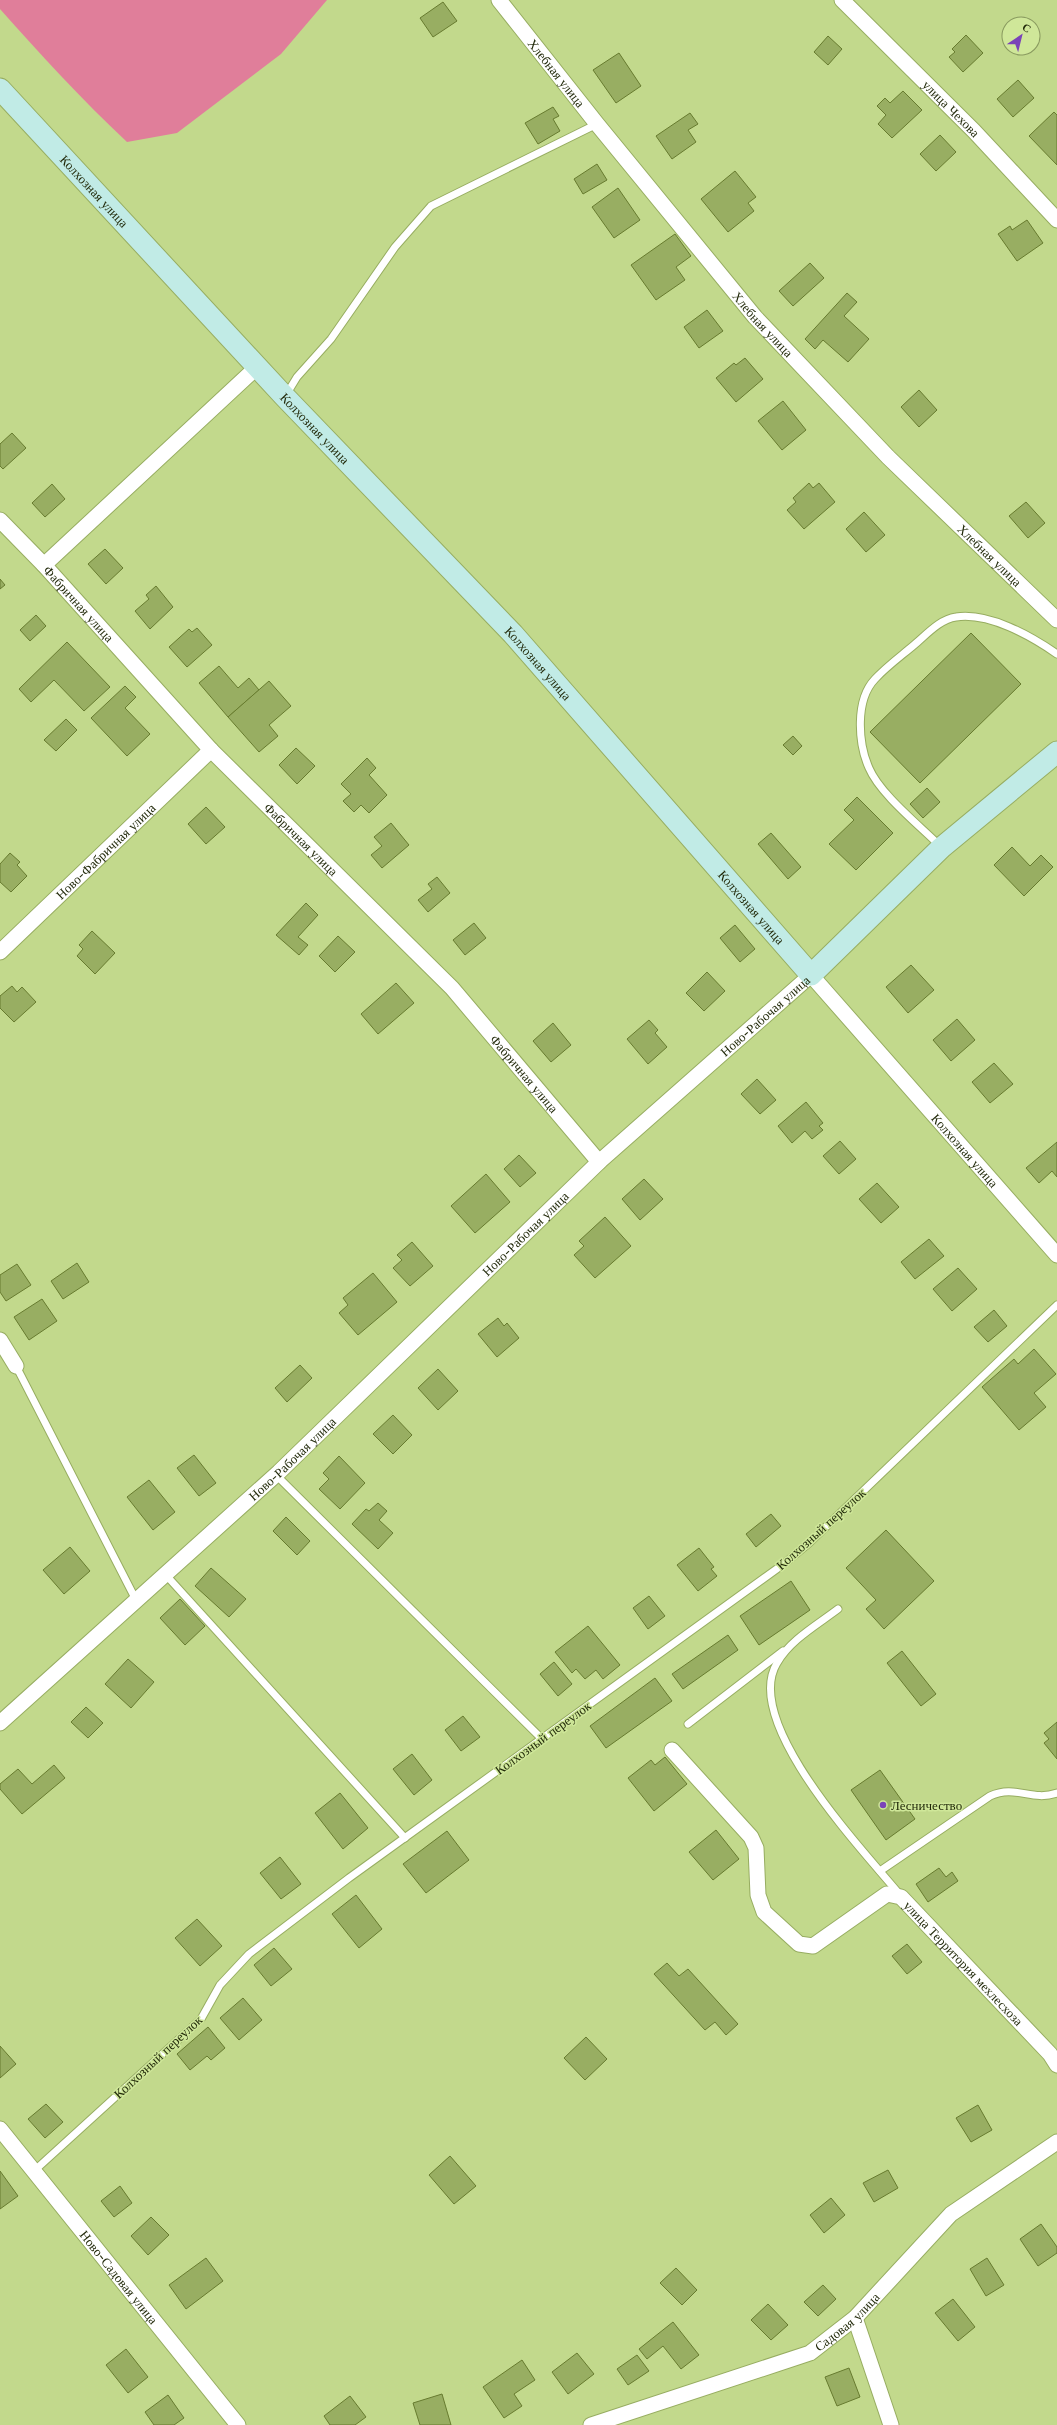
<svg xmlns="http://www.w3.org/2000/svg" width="1057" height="2425" viewBox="0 0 1057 2425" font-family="'Libre Baskerville',serif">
<rect width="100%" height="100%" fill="#c2d98c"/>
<path fill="#e07e9a" d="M0,0H327L281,54L177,133L127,142C82,100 41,55 0,9Z"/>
<g fill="#98ae62" stroke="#677b2f">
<polygon points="443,2 457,21 433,37 420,18"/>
<polygon points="966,35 983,53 963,72 949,57 955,52 952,49"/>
<polygon points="828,36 842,49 828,65 814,52"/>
<polygon points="619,53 641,86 616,103 593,70"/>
<polygon points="1018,80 1034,98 1013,117 997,99"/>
<polygon points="903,91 922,110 892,138 878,124 886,115 877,106 885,98 890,103"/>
<polygon points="553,107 559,116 553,119 560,131 538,144 525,123"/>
<polygon points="1054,112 1057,115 1057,165 1029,136"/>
<polygon points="690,113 698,124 688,130 696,142 672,159 656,136"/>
<polygon points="940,135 956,152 936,171 920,154"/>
<polygon points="597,164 607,180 583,194 574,179"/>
<polygon points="735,171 756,197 748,203 754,211 728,232 701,199"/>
<polygon points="618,188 640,220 614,238 592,207"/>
<polygon points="1027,220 1043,243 1017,261 998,234 1010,226 1012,230"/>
<polygon points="675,234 691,256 676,267 685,280 656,300 631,265"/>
<polygon points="810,263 824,278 793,306 779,291"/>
<polygon points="847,293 857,302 844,316 869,339 848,362 823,340 815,349 805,339"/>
<polygon points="707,310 723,331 699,348 684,327"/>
<polygon points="745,358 763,379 736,402 716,378 734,363 736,365"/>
<polygon points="919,390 937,410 919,427 901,407"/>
<polygon points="783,401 806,430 782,450 758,421"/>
<polygon points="12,433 26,448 3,469 0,466 0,444"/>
<polygon points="809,483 813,488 819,483 835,502 804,529 787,510 796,502 793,498"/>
<polygon points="52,484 65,499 45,517 32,503"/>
<polygon points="1026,502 1045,523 1028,538 1009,516"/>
<polygon points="864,512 885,535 866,552 846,529"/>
<polygon points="105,549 123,568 106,584 88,564"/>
<polygon points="0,579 5,585 0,589"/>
<polygon points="156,586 173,607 150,629 135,611 149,599 146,595"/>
<polygon points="36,615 46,626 30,641 20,630"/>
<polygon points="197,628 212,645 187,667 169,647 189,629 192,632"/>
<polygon points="971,633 1021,684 920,783 870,732"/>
<polygon points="67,642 110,687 84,711 54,680 31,702 19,689"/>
<polygon points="219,666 238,688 249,678 259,690 228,717 199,683"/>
<polygon points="269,681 291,706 269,725 278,736 259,752 228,717"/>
<polygon points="125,686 136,697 125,708 150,734 127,756 91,718"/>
<polygon points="66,719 77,730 56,751 44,740"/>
<polygon points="793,736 802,746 793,755 783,745"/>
<polygon points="296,748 315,766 297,784 279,765"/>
<polygon points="367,758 376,768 369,775 387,795 369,813 361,805 354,812 343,801 351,794 341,784"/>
<polygon points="927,788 940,802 923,818 910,804"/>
<polygon points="857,797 893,833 856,870 829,844 854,820 844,810"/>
<polygon points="206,807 225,827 206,844 188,824"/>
<polygon points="391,823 409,845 382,868 371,855 382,846 374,837"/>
<polygon points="771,833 801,867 788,879 758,844"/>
<polygon points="1012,847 1030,866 1041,855 1053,867 1024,896 994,865"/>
<polygon points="10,853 20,862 17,865 27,876 11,892 0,882 0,864"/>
<polygon points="437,877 450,893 428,912 418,900 432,889 428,884"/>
<polygon points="306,903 318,915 298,937 308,945 299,955 276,935"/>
<polygon points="474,923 486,938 465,955 453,940"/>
<polygon points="735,925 755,949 740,962 720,938"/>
<polygon points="92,931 115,953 95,974 77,956 83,949 79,945"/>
<polygon points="338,936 355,952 335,972 319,956"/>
<polygon points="911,965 934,990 908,1013 886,987"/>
<polygon points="707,972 725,991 704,1011 686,993"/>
<polygon points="396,983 414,1003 378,1034 361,1014"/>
<polygon points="12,986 17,992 22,987 36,1002 14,1022 0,1008 0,996"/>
<polygon points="957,1019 975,1040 951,1061 933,1040"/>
<polygon points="649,1020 658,1030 655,1033 667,1047 648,1064 627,1039"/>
<polygon points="553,1023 571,1045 551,1062 533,1041"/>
<polygon points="994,1063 1013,1084 990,1103 972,1082"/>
<polygon points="757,1079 776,1100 760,1114 741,1094"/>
<polygon points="806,1102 823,1123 819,1126 823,1130 812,1139 805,1131 792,1143 778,1126"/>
<polygon points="840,1141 856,1159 839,1174 823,1156"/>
<polygon points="1057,1142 1057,1177 1052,1171 1039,1183 1026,1168"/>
<polygon points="519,1155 536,1173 520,1187 504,1169"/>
<polygon points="486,1174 510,1202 475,1233 451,1206"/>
<polygon points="644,1179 663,1199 640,1220 622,1199"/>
<polygon points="877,1183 899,1207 881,1223 859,1199"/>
<polygon points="605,1217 631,1246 595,1278 574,1255 584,1246 579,1241"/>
<polygon points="929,1239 944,1256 915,1279 901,1262"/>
<polygon points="412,1242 433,1266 410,1286 393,1268 402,1260 397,1255"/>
<polygon points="77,1263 89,1282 63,1299 51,1281"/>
<polygon points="17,1264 31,1285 6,1301 0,1292 0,1275"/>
<polygon points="958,1268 977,1289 952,1311 933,1289"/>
<polygon points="373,1273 397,1302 358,1335 339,1313 348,1305 343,1298"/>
<polygon points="42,1299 57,1321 29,1340 14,1317"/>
<polygon points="994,1310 1007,1326 988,1342 974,1327"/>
<polygon points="498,1318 504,1326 507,1323 519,1338 497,1357 478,1334"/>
<polygon points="1034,1349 1056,1374 1034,1393 1046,1407 1019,1430 982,1387 1014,1359 1018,1364"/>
<polygon points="300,1365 312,1378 287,1402 275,1388"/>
<polygon points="438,1369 458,1391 438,1410 418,1388"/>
<polygon points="393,1415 412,1435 393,1454 373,1434"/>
<polygon points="194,1455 216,1483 199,1496 177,1468"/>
<polygon points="339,1456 365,1483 340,1509 319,1489 329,1479 323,1473"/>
<polygon points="149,1480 175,1512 153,1530 127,1497"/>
<polygon points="378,1503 387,1511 379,1520 393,1533 378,1549 352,1524 366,1509 369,1511"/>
<polygon points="771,1514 781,1526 756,1547 746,1534"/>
<polygon points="286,1517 310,1541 297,1555 273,1531"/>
<polygon points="886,1530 934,1581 884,1629 866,1609 876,1600 846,1568"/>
<polygon points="70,1547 90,1571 64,1594 43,1570"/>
<polygon points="699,1548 714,1567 711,1569 717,1576 698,1591 677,1565"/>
<polygon points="211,1568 246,1599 229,1617 195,1586"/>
<polygon points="791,1581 810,1610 759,1645 740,1616"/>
<polygon points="649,1596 665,1616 648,1629 633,1608"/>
<polygon points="180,1599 205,1626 185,1645 160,1618"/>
<polygon points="588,1626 620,1665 603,1679 596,1670 585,1679 576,1669 572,1673 555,1652"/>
<polygon points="728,1635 738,1650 683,1689 672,1674"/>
<polygon points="902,1651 936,1694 921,1706 887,1663"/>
<polygon points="128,1659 154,1682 131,1708 105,1684"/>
<polygon points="554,1662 572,1684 558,1696 540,1674"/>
<polygon points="655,1678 672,1701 606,1748 590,1726"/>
<polygon points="86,1707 103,1723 88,1738 71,1722"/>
<polygon points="463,1716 480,1737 461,1751 445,1730"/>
<polygon points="1057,1722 1057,1759 1044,1743 1049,1739 1044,1733"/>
<polygon points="412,1754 432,1780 414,1795 393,1769"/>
<polygon points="665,1757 687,1784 654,1811 628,1778 651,1760 655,1765"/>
<polygon points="54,1765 65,1778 22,1814 0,1789 0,1784 18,1769 32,1784"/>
<polygon points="880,1770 915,1819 886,1840 851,1790"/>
<polygon points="340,1793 368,1828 343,1849 315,1813"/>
<polygon points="716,1830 739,1859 713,1880 689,1852"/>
<polygon points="447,1831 469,1860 426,1893 403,1864"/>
<polygon points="280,1857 301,1884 281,1899 260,1873"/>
<polygon points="939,1868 946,1877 952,1872 958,1881 928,1902 916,1884"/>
<polygon points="356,1895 382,1929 359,1948 332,1914"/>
<polygon points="197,1919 222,1946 200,1966 175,1938"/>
<polygon points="907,1944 922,1962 907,1974 892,1956"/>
<polygon points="274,1948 292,1969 271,1986 254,1965"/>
<polygon points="667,1963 679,1976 688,1969 738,2024 726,2035 715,2022 705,2030 654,1974"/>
<polygon points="243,1998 262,2020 239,2040 220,2018"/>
<polygon points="208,2027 225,2048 211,2060 207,2056 190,2070 177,2054"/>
<polygon points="586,2037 607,2059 585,2080 564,2058"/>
<polygon points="0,2046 16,2064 0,2078"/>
<polygon points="46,2104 63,2122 45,2138 28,2119"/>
<polygon points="978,2105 992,2130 971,2142 956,2118"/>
<polygon points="450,2156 476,2186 454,2204 429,2175"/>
<polygon points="888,2170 898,2188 874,2202 863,2183"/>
<polygon points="0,2171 18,2196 0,2209"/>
<polygon points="120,2186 132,2203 114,2217 101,2201"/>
<polygon points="831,2198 845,2215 824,2233 810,2215"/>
<polygon points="151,2217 169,2235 148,2255 131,2236"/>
<polygon points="1041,2224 1057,2247 1057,2253 1038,2266 1020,2239"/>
<polygon points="206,2258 223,2281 186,2309 169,2285"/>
<polygon points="987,2258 1004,2285 986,2296 970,2269"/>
<polygon points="676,2268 697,2290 682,2305 660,2283"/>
<polygon points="823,2285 836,2299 818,2316 804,2302"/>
<polygon points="953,2299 975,2327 958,2341 935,2313"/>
<polygon points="768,2304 788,2325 771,2340 751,2320"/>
<polygon points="673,2322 699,2355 681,2369 663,2346 647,2359 639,2349"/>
<polygon points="126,2349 148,2377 128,2393 106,2365"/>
<polygon points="577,2353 594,2374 568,2394 552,2372"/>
<polygon points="637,2355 649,2371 628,2385 617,2369"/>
<polygon points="522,2360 535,2380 514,2394 522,2406 504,2418 483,2387"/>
<polygon points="849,2368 860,2397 837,2406 825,2377"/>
<polygon points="442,2394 451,2425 420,2425 413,2403"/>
<polygon points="168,2395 184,2418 174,2425 154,2425 145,2412"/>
<polygon points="350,2396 366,2417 355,2425 330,2425 324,2416"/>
</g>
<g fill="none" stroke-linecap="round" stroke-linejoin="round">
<defs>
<g id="lane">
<polyline points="286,395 297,377 331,339 395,247 431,206 597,124"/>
<path d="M940,846C919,825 880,794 869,768C858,743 855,700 875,679C887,666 901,656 914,645C926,635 940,619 956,617C989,612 1031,636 1057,654"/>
<polyline points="16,1366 136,1600"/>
<polyline points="276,1475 542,1739"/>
<polyline points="165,1574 405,1838"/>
<path d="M838,1609C817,1625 790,1640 777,1663C741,1723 864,1851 900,1895"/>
<polyline points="688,1724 783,1651"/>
<path d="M880,1871L990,1796C1016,1784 1031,1802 1057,1793"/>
<polyline points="34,2171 201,2019 220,1985 249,1954 349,1878 785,1563 809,1543 1057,1305"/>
</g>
<g id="street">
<path id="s1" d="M499,0L597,124L755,317L888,457L1057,620"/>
<path id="s2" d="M842,0L974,131L1057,220"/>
<path id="s3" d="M0,520L44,565L211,750L452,988L599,1162"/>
<polyline points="44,565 257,367"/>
<path id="s4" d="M0,952L211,750"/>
<polyline points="0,1340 16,1366"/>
<path id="s5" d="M0,1723L279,1472L599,1162L811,975L1057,1255"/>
<path id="s6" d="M672,1750L751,1837L756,1848L758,1895L764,1912L799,1944L813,1946L887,1894L901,1897L1050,2054L1057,2065"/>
<path id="s7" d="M0,2129L238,2425"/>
<polyline points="855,2318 891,2425"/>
<path id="s8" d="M591,2425L810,2353L855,2318L951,2214L1057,2142"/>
</g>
<g id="secondary">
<path id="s9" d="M0,89L285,397L513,634L811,975L941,848L1057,752"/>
</g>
</defs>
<use href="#lane" stroke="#97ad61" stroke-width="9"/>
<use href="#street" stroke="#97ad61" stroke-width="17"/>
<use href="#secondary" stroke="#97ad61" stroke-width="23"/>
<use href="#lane" stroke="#fff" stroke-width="7"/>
<use href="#street" stroke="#fff" stroke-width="15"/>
<use href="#secondary" stroke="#c1ebe6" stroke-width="21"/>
</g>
<circle fill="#7a42b8" stroke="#cfe799" stroke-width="1.5" cx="883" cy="1805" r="4"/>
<g text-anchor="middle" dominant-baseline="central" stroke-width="3" stroke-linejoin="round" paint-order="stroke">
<g font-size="13" fill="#1f2707" stroke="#cfe799">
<text stroke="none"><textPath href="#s1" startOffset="93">Хлебная улица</textPath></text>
<text stroke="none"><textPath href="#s2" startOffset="154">улица Чехова</textPath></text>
<text stroke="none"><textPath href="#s9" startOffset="139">Колхозная улица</textPath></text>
<text stroke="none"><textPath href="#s1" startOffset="418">Хлебная улица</textPath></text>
<text stroke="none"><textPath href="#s9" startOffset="463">Колхозная улица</textPath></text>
<text stroke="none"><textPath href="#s1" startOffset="742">Хлебная улица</textPath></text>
<text stroke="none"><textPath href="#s3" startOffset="115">Фабричная улица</textPath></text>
<text stroke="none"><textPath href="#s9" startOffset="787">Колхозная улица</textPath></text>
<text stroke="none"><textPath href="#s3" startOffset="439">Фабричная улица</textPath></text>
<text stroke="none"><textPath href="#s4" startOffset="146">Ново-Фабричная улица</textPath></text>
<text stroke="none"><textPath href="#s9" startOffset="1111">Колхозная улица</textPath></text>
<text stroke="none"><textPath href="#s5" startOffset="1042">Ново-Рабочая улица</textPath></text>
<text stroke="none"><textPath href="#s3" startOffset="763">Фабричная улица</textPath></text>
<text stroke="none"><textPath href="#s5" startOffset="1337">Колхозная улица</textPath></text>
<text stroke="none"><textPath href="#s5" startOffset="718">Ново-Рабочая улица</textPath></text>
<text stroke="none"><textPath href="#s5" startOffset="394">Ново-Рабочая улица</textPath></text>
<text transform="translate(821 1529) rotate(-42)">Колхозный переулок</text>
<text transform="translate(543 1738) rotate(-36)">Колхозный переулок</text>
<text stroke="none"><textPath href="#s6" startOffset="452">улица Территория мехлесхоза</textPath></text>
<text transform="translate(158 2057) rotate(-43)">Колхозный переулок</text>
<text stroke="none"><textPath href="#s7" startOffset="190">Ново-Садовая улица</textPath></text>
<text stroke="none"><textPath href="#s8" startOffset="279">Садовая улица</textPath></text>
</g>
<g font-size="13" fill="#1f2707" stroke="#cfe799" text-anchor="start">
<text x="891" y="1805">Лесничество</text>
</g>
</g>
<g transform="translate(1021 36) rotate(35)"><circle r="19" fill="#cfe799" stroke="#899a5f"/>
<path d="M0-3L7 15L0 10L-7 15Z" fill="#7a42b8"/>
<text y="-6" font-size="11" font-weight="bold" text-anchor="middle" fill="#1f2707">С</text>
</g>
</svg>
